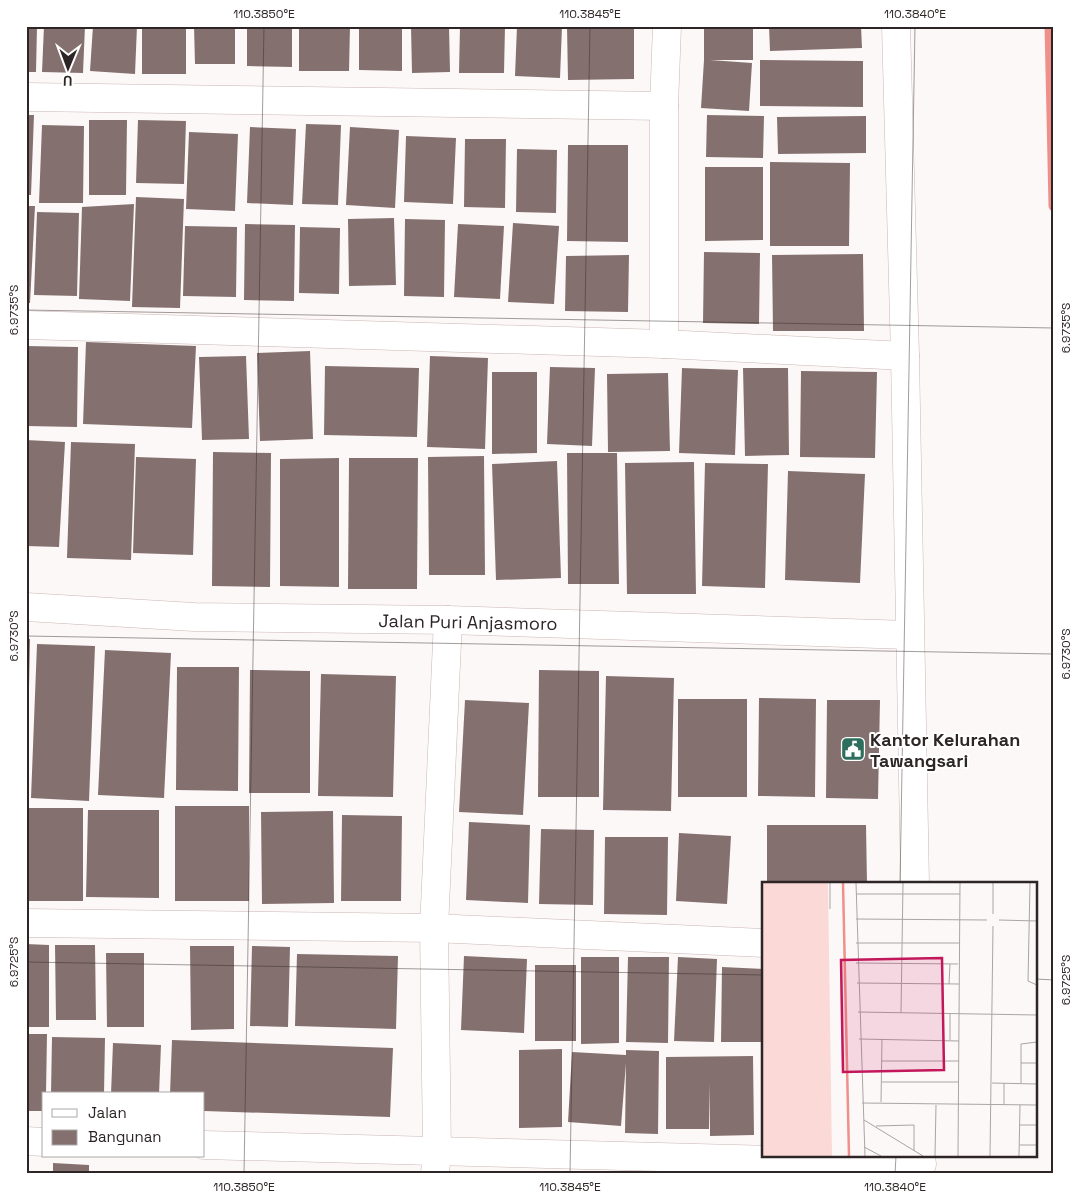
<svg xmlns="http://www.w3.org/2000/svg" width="1080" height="1200" viewBox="0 0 1080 1200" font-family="'Space Grotesk',sans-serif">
<rect width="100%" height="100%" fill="#fdf8f8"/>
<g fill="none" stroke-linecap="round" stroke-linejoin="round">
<polyline stroke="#ef908a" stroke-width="11" points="1050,26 1054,206"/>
</g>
<g fill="#84716f">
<polygon points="26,26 37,26 36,72 26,72"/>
<polygon points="44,26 85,26 83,73 42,72"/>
<polygon points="93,26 137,26 135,74 90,71"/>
<rect x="142" y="26" width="44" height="48"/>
<polygon points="194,26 235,26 235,64 195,64"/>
<polygon points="247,26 292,26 292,67 247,66"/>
<polygon points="299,26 350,26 349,71 299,71"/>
<polygon points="359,26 402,26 402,71 359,70"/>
<polygon points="411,26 449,26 450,72 412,73"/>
<polygon points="460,26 505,26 504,73 459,73"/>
<polygon points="517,26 562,26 560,78 515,76"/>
<polygon points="567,26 634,26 634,79 568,80"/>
<polygon points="704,26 753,26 753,60 710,60 752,63 749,111 701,108 704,60"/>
<polygon points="769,26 861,26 862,48 770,51"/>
<polygon points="760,60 863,61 863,107 760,106"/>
<polygon points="26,115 34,115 31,195 26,195"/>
<polygon points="707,115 764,116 763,158 706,157"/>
<polygon points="866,116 866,153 778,154 777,117"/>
<polygon points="89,120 127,120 126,195 89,195"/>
<polygon points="138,120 186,121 184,184 136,183"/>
<polygon points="306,124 341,125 338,205 302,204"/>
<polygon points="42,125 84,126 83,203 39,203"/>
<polygon points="250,127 296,129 293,205 247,203"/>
<polygon points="350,127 399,130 395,208 346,205"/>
<polygon points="189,132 238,134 235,211 186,209"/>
<polygon points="406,136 456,138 453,204 404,202"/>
<polygon points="465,139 506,139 505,208 464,207"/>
<polygon points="568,145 628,145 628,242 567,241"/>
<polygon points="517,149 557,150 556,213 516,212"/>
<polygon points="770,162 850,163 849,246 770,246"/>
<polygon points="705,167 763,167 763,240 705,241"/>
<polygon points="136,197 184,199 180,308 132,307"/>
<polygon points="134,204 130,301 79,299 82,207"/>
<polygon points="26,206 35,206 30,303 26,303"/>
<polygon points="37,212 79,213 77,296 34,295"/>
<polygon points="394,218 396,285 349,286 348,219"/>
<polygon points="405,219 445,220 444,297 404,296"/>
<polygon points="513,223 559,226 554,304 508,302"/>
<polygon points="245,224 295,225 294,301 244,300"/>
<polygon points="458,224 504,226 500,299 454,297"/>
<polygon points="185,226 237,227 236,297 183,296"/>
<polygon points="300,227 340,228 339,294 299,293"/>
<polygon points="704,252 760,253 759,324 703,323"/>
<polygon points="863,254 864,331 773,331 772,255"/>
<polygon points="629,255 628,312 565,311 566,256"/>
<polygon points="86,342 196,346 192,428 83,424"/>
<polygon points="26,346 78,347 77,427 26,426"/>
<polygon points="310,351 313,439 260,441 257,353"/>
<polygon points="246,356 249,439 202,440 199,357"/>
<polygon points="430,356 488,358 485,449 427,447"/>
<polygon points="325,366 419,368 417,437 324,435"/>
<polygon points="550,367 595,368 592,446 547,444"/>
<polygon points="682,368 738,370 735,455 679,453"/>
<polygon points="743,368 788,368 789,455 745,456"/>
<polygon points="801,371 877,372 875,458 800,457"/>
<polygon points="492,372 537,372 537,453 492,454"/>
<polygon points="668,373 670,451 608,452 607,374"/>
<polygon points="26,440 65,442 59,547 26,546"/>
<polygon points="71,442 135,444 131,560 67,558"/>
<polygon points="213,452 271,453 270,587 212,586"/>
<polygon points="567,453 617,453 619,584 568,584"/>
<polygon points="484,456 485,575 429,575 428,457"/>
<polygon points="136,457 196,459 193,555 133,553"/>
<polygon points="339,458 339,587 280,586 280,459"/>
<polygon points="349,458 418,458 417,589 348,589"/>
<polygon points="557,461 561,578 496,580 492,464"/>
<polygon points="694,462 696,594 627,594 625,463"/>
<polygon points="705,463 768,464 765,588 702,586"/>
<polygon points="788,471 865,474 860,583 785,580"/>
<polygon points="26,639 30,639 28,738 26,738"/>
<polygon points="37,644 95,646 89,801 31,798"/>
<polygon points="105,650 171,653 164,798 98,795"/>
<polygon points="177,667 239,667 238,791 176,790"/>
<polygon points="250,670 310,671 310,793 249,793"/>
<polygon points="539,670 599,671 599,797 538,797"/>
<polygon points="321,674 396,676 393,797 318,796"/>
<polygon points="606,676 674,678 671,811 603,810"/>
<polygon points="759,698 816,699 815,797 758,796"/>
<rect x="678" y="699" width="69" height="98"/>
<polygon points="465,700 529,703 523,815 459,812"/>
<polygon points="827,700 880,700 878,799 826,798"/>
<rect x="175" y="806" width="74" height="95"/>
<rect x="26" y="808" width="57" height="93"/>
<polygon points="88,810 159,810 159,898 86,897"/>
<polygon points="333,811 334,903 262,904 261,812"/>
<polygon points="342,815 402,816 401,901 341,901"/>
<polygon points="469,822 530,825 528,903 466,900"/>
<polygon points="767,825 866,825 867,884 767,884"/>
<polygon points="541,829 594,830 593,905 539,904"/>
<polygon points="679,833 731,836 727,904 676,901"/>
<polygon points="605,837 668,837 667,915 604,914"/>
<polygon points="26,944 49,945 49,1027 26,1027"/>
<polygon points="55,945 95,945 96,1020 56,1020"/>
<polygon points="190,946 234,946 234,1029 191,1030"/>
<polygon points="252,946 290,947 288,1027 250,1026"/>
<polygon points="106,953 144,953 144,1027 107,1027"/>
<polygon points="297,954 398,956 396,1029 295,1026"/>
<polygon points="464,956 527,959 524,1033 461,1030"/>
<polygon points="581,957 619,957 619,1043 581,1044"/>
<polygon points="628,957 669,957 668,1043 626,1042"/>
<polygon points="678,957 717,959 714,1042 674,1041"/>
<rect x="535" y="965" width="41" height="76"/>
<polygon points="722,967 764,969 764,1042 721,1042"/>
<polygon points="26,1034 47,1034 46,1094 44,1094 44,1111 26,1111"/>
<polygon points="52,1037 105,1038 104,1094 51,1094"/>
<polygon points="172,1040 393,1048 390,1117 204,1111 204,1094 170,1094"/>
<polygon points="113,1043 161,1045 159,1094 111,1094"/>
<polygon points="562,1049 562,1127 519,1128 519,1050"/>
<polygon points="626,1050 659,1051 658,1134 625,1133 626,1063 621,1126 568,1122 572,1052 626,1055"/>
<polygon points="753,1056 754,1135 710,1136 710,1083 709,1129 666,1129 666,1057"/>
<polygon points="761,1062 764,1063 764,1139 761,1139"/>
<polygon points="53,1163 89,1165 89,1174 53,1174"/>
</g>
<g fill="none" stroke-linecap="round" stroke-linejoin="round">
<defs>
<g id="minor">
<polyline points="896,26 905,356 915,884"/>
<polyline points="26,97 664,106"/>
<polyline points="26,325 664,344 905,356"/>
<polyline points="664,344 664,106 667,26"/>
<polyline points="26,607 194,617 448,620 909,635"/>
<polyline points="26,923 434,928 764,943"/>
<polyline points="26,1141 44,1142"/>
<path d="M204,1145C443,1150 682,1159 922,1164"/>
<polyline points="435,1174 437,1150 434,928 448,620"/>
</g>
</defs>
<use href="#minor" stroke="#cab6b4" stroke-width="29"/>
<use href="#minor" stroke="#fff" stroke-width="28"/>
</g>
<path fill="none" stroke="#2e2626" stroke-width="1" stroke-opacity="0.45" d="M26,310L1054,328M26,636L1054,654M900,884L915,26M26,962L764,975M1036,979L1054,980M244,1174L264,26M570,1174L590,26M895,1174L896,1156"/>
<defs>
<symbol id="civic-square" viewBox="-11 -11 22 22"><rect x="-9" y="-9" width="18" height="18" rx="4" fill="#2d6e5d" stroke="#fff"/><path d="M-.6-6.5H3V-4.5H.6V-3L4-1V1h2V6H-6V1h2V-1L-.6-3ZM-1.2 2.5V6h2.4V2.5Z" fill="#fff"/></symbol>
</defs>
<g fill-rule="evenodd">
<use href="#civic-square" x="839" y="735" width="28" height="28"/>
</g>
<g text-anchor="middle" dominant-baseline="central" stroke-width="4" stroke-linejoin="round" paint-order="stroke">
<g font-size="18" fill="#2e2626" stroke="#fff">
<text transform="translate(468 622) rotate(1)">Jalan Puri Anjasmoro</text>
</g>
<g font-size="18" font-weight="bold" fill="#2e2626" stroke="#fff" text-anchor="start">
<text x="870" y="739">Kantor Kelurahan<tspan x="870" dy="21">Tawangsari</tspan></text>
</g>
</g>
<g transform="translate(762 882)">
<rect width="275" height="275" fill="#fdf8f8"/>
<path d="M0,1H66L70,274H0Z" fill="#fad9d6"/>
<path fill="none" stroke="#ef908a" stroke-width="2.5" d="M81,1L87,274"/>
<path fill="none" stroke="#aaa4a4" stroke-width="1" d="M94,1L103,274M231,1V32M268,1L266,99L275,103M94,12H198M68,27V1M94,37L225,38M237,38L275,39M94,61H197M94,81L196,82M95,101L197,102M187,102L188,82M96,130L275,133M139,131L141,1M188,132V158M97,157L197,159M120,179H197M259,181H275M120,200H197M230,201L275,202M259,201V162L275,160M119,220L120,157M100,221L275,223M242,223V201M102,238L161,274M258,243H275M114,244L152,243V269M258,263H275M102,265L119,274M173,274L174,223M196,274L198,1M228,274L231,44M257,274L258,223"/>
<path fill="#c2185b" fill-opacity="0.15" stroke="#c2185b" stroke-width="2.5" d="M180,76L182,188L81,190L79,78Z"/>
<rect width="275" height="275" fill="none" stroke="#2e2626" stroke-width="2.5"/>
</g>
<rect width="1080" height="1200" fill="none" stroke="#ffffff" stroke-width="55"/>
<rect x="42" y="1092" width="162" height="65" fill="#ffffff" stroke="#aba8a8"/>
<rect x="52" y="1109" width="25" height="8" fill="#ffffff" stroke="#aba8a8"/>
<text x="88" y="1118" font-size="15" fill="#2e2626">Jalan</text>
<rect x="52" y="1130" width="25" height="15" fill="#84716f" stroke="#aba8a8"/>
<text x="88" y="1142" font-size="15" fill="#2e2626">Bangunan</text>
<g transform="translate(68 68) rotate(181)" stroke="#ffffff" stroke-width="4" paint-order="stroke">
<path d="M0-4L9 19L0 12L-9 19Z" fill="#2e2626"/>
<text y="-8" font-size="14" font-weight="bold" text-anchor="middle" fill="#2e2626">U</text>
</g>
<rect x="28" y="28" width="1024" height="1144" fill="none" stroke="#2e2626" stroke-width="2"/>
<g font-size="12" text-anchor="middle" fill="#2e2626">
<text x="264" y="18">110.3850°E</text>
<text x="590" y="18">110.3845°E</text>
<text x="915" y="18">110.3840°E</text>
<text transform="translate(14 310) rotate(-90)" y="4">6.9735°S</text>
<text transform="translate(1066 328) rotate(-90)" y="4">6.9735°S</text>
<text transform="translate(14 636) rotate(-90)" y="4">6.9730°S</text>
<text transform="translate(1066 654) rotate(-90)" y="4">6.9730°S</text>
<text transform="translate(14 962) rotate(-90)" y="4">6.9725°S</text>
<text transform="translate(1066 980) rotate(-90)" y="4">6.9725°S</text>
<text x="244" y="1191">110.3850°E</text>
<text x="570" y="1191">110.3845°E</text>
<text x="895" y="1191">110.3840°E</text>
</g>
</svg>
